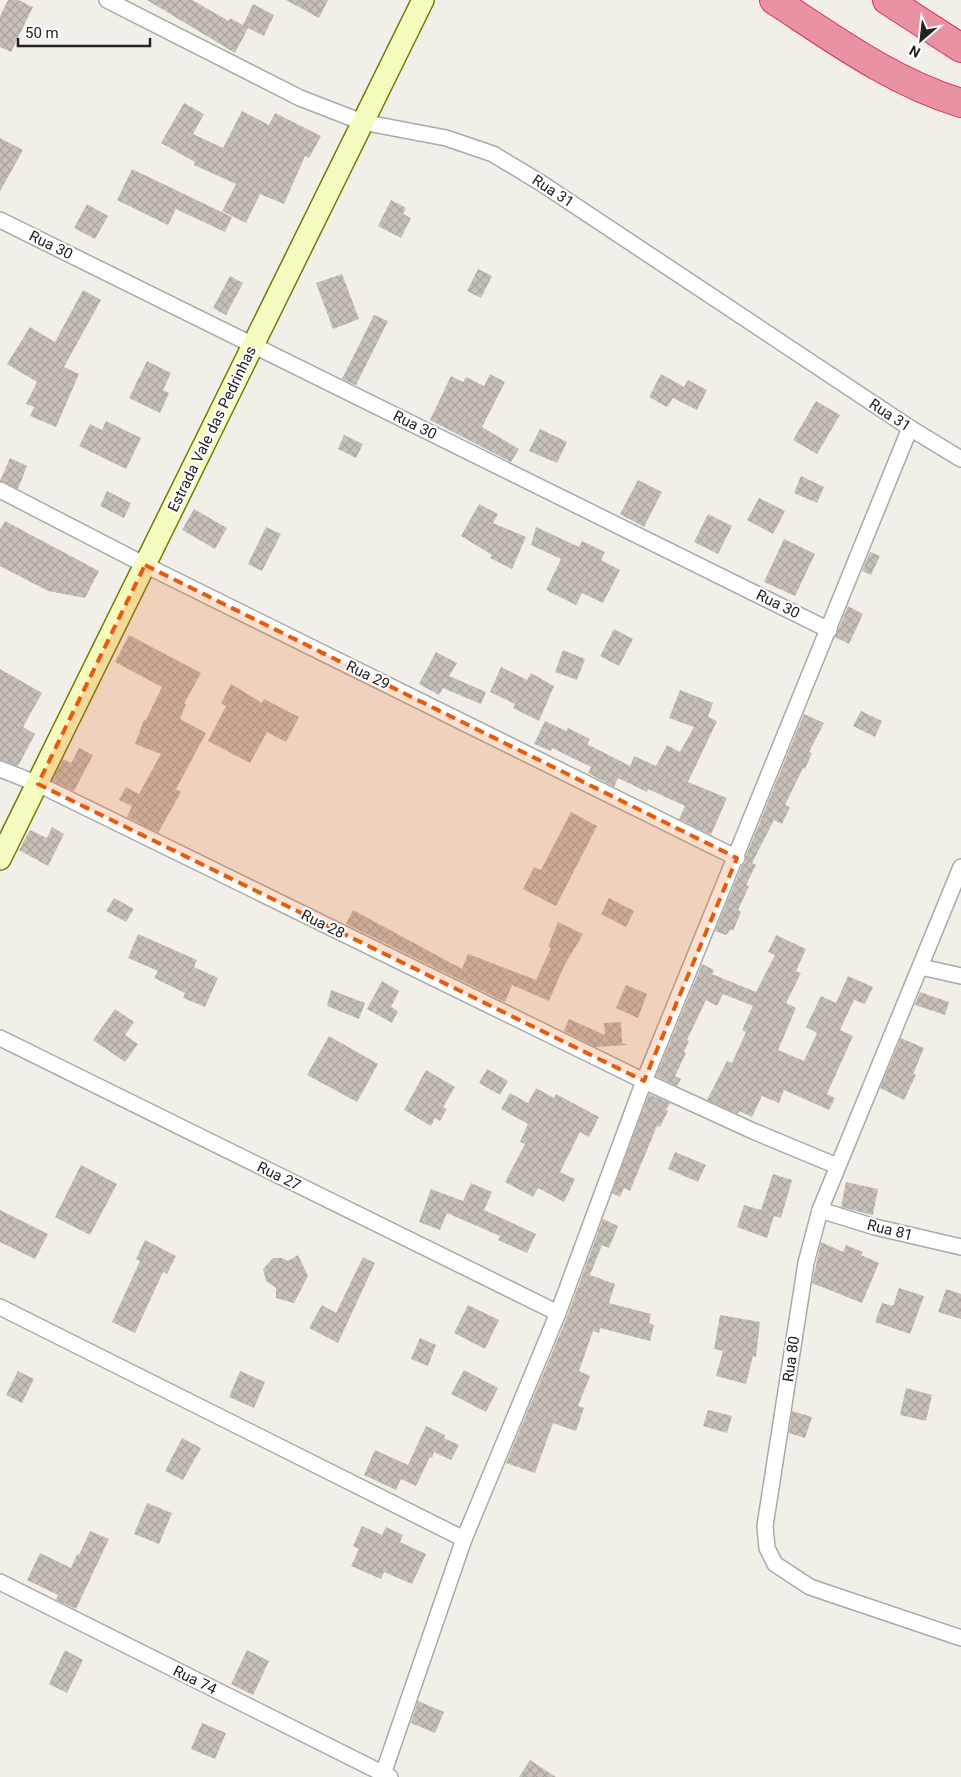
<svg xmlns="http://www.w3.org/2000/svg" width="961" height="1777" viewBox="0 0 961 1777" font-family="Roboto,sans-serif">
<defs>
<pattern id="building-cross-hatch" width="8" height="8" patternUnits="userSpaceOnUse" patternTransform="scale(1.25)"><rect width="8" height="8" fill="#c7bfb8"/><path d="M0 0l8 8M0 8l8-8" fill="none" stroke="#aba49e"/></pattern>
</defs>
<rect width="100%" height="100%" fill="#f2efe9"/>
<g fill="url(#building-cross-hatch)">
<polygon points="8,0 18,0 33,7 11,52 0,47 0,16"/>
<polygon points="147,0 192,0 229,21 230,18 243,25 253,4 274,15 264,36 248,28 235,53"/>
<polygon points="286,0 328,0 319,18"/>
<polygon points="184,103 204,114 193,134 223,148 242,111 269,125 275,113 321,136 309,158 305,156 284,204 260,194 246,223 222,211 236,184 194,165 195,162 161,143"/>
<polygon points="0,138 23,150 0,191"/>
<polygon points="132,169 232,217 225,232 176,209 168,225 117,200"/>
<polygon points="391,200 406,208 403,214 411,218 401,238 378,226"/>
<polygon points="87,204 108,216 95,239 74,228"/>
<polygon points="478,269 492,276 481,298 467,291"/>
<polygon points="342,274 359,319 333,329 316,283"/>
<polygon points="230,276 243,283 226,315 213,308"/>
<polygon points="83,290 101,300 64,367 79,374 56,427 30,416 34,407 26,404 37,382 7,364 30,327 55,342"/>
<polygon points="374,315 388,321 356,385 342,379"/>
<polygon points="147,361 171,373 163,390 169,393 160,413 129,398"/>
<polygon points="490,374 505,382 482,427 519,449 511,462 430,420 451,376 463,382 466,377 484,386"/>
<polygon points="661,374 684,387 688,380 707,390 697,410 673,398 667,407 649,397"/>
<polygon points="816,401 840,415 817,454 793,440"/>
<polygon points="106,421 141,438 126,469 79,446 90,424 102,430"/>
<polygon points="540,429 567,442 557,463 529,451"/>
<polygon points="344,435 363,444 356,458 338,449"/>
<polygon points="10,458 27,466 18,489 0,481"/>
<polygon points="801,476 824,487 817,503 794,493"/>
<polygon points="638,480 662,492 644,527 620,514"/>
<polygon points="107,491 131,503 124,518 100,506"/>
<polygon points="759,498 785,511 773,534 747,520"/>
<polygon points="479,504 498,514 493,523 526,537 512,569 490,558 492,555 461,536"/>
<polygon points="194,509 227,528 215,549 182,530"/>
<polygon points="708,514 732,526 718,554 694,542"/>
<polygon points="5,521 99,571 85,598 48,591 0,566 0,530"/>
<polygon points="266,527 281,534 262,571 248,564"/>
<polygon points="536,527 579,547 582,541 605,552 601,560 620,570 603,603 582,593 576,605 546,590 561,559 531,545"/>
<polygon points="784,539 815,554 795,596 764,582"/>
<polygon points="870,552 880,556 871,575 862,571"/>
<polygon points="848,606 863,614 849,644 835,637"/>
<polygon points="614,629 633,639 619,666 600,656"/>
<polygon points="129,635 201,673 184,704 186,704 180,719 206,733 176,789 181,792 158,833 127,817 132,806 119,800 126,787 139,794 161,754 135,744 144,720 146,720 162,687 115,662"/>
<polygon points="563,650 585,659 577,680 555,672"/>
<polygon points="436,652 457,663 449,676 486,692 481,704 443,688 439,695 419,684"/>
<polygon points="501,667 527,680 531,673 554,686 539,721 513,708 515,704 490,692"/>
<polygon points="0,669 42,693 23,727 35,734 18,766 0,760"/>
<polygon points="231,684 262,703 264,699 299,717 286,742 267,732 250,763 208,741 226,706 221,703"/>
<polygon points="680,690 713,703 708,717 717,721 688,782 727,798 711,835 679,819 685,806 648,789 647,792 618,778 614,787 588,773 591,767 552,748 551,751 534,744 545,721 566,731 568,728 590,739 587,744 630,766 634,756 656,766 667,745 680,752 694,727 669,718"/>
<polygon points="861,711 882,721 875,737 853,726"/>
<polygon points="804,714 824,723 809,752 812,753 805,769 803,768 785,805 790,807 782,824 774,820 752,863 756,865 746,885 749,886 738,910 741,912 733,931 731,929 726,935 715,931 742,866 746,862 746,856"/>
<polygon points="79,748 93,755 74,791 52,781 63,759 71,763"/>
<polygon points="571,812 597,826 556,906 523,889 534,867 541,870"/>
<polygon points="52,827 64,834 48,866 19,850 30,830 47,838"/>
<polygon points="114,898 134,909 126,922 106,911"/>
<polygon points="609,898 634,911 626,927 601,914"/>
<polygon points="353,910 462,969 468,954 536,980 551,948 548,947 558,922 583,934 564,966 549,1001 512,985 505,1002 346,924"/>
<polygon points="138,934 197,960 194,967 218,978 205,1007 183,998 185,993 154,978 158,971 128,958"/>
<polygon points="776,935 806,949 796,971 801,973 786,1003 796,1008 778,1050 804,1061 817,1033 806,1027 821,996 836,1003 848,976 873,987 865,1004 854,1000 840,1030 853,1036 827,1094 835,1098 829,1110 784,1090 779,1103 762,1096 752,1117 739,1111 738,1114 707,1100 727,1061 732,1063 746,1032 742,1030 753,1006 723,994 717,1006 706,1000 687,1040 689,1041 684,1052 686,1053 675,1076 681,1079 677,1086 656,1076 702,964 714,970 712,974 756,992 775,955 768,952"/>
<polygon points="382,981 399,991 391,1007 398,1011 392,1023 367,1009"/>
<polygon points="626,985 647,994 638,1018 616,1008"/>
<polygon points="331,990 365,1003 359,1019 327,1006"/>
<polygon points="920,992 949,1002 945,1015 915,1005"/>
<polygon points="115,1009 134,1022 125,1035 138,1044 125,1062 93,1040"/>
<polygon points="569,1019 605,1035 604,1023 621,1022 622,1043 627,1045 595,1047 564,1031"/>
<polygon points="329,1036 378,1064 357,1102 307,1075"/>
<polygon points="901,1038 924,1048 913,1074 916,1075 904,1100 880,1088"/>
<polygon points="487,1069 508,1081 500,1095 479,1083"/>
<polygon points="426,1070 455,1087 443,1107 447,1109 440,1121 435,1118 431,1126 404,1110"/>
<polygon points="536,1088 554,1098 556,1094 599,1117 589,1137 580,1132 560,1172 575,1179 564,1202 538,1188 533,1197 505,1182 525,1144 520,1142 528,1124 501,1109 510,1093 528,1103"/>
<polygon points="649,1094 670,1103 666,1110 668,1111 660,1127 657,1126 630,1191 624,1188 620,1197 612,1193"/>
<polygon points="675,1152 706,1165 698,1182 668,1169"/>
<polygon points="81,1165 117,1184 90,1235 55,1217"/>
<polygon points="773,1174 792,1180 781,1218 774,1216 767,1238 737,1227 744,1205 761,1210"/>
<polygon points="846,1182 878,1189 873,1215 841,1207"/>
<polygon points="471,1183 492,1192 484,1210 536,1234 527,1253 498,1240 500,1236 447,1213 440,1230 419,1222 431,1189 463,1201"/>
<polygon points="0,1210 48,1234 35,1259 0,1242"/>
<polygon points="603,1219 618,1226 609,1248 602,1245 590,1275 615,1284 609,1303 651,1314 649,1323 654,1325 650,1341 600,1328 599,1333 593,1331 579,1371 590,1376 578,1406 584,1408 576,1431 553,1423 535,1473 506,1463 567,1317"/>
<polygon points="145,1240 176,1256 167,1274 163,1272 135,1333 112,1322 140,1261 136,1259"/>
<polygon points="821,1242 843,1252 846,1245 863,1252 861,1255 879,1263 862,1303 812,1283"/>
<polygon points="298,1255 308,1276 294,1303 276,1298 276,1288 266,1281 263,1269 273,1258 282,1258 288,1261"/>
<polygon points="363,1257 375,1263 338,1343 309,1328 322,1305 336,1313"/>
<polygon points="899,1288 924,1296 910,1334 875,1322 882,1303 893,1306"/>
<polygon points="946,1289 961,1294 961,1319 938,1312"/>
<polygon points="468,1305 499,1320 485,1349 454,1333"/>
<polygon points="720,1315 760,1322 756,1357 753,1356 746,1384 716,1376 723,1351 714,1349"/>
<polygon points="420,1338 436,1345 428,1366 411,1359"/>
<polygon points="464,1370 498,1388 486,1412 451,1394"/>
<polygon points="18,1371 34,1379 22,1403 6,1395"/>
<polygon points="240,1371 265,1382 254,1408 229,1397"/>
<polygon points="906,1388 932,1395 926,1421 900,1415"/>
<polygon points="708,1410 732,1416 727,1433 703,1426"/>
<polygon points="792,1411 812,1417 805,1438 789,1433"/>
<polygon points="426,1426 445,1435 444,1438 459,1445 451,1460 434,1452 432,1458 430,1457 416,1486 401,1479 396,1490 364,1475 375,1450 408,1465"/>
<polygon points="182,1438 201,1448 183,1480 165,1471"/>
<polygon points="147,1503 172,1513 159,1544 134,1534"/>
<polygon points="362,1526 382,1535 386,1527 403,1535 400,1542 426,1554 412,1584 384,1572 381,1579 351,1566 359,1549 353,1546"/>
<polygon points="90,1531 109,1539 76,1609 56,1600 58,1595 27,1580 40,1553 71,1568 77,1554 79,1555"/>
<polygon points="65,1650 83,1660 67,1693 49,1684"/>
<polygon points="247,1650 269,1661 253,1695 231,1684"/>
<polygon points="418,1701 444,1712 435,1733 411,1723"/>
<polygon points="202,1723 226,1733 215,1759 191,1749"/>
<polygon points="530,1760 556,1777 519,1777"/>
</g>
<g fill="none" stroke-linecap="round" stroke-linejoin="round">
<defs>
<g id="street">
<polyline points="107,0 300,98 362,122 446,138 493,154 541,183 910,428 961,459"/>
<polyline points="0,220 829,630"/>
<polyline points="0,490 145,565 737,858"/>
<polyline points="0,769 38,784 644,1081 753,1131 837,1166"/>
<polyline points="961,867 820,1210 806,1263 765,1526 767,1548 775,1564 810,1587 961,1638"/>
<polyline points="921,967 961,976"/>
<polyline points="0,1038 558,1313"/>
<polyline points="820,1210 875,1227 961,1247"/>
<polyline points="0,1307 464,1539"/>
<polyline points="0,1582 390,1777"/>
<polyline points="383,1774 464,1539 558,1313 644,1081 910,428"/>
</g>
<polyline id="secondary" points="0,859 423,0"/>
<g id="highway">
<path d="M774,0C834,39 892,82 961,103"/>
<polyline points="887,0 961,48"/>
</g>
</defs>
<use href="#street" stroke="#a9a9a9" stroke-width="18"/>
<use href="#secondary" stroke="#707d05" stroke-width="24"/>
<use href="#highway" stroke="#dc2a67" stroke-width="30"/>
<use href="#street" stroke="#fff" stroke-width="15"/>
<use href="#secondary" stroke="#f7fabf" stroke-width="21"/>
<use href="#highway" stroke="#e892a2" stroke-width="28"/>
</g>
<path fill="#e8590c" fill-opacity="0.2" stroke="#e8590c" stroke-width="4" stroke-dasharray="10 6" stroke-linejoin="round" d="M145,565L737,858L644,1081L38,784Z"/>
<g text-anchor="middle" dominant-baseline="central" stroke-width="4.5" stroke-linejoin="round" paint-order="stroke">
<g font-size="15" fill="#222" stroke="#fff">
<text transform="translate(553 191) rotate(33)">Rua 31</text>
<text transform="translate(51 245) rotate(26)">Rua 30</text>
<text transform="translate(890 415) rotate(33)">Rua 31</text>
<text transform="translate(415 425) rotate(26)">Rua 30</text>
<text transform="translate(212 429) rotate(-64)">Estrada Vale das Pedrinhas</text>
<text transform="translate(778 604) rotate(26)">Rua 30</text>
<text transform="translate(368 675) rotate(26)">Rua 29</text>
<text transform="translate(323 924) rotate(26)">Rua 28</text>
<text transform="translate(279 1176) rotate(26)">Rua 27</text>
<text transform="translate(890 1230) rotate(14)">Rua 81</text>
<text transform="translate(791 1359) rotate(-82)">Rua 80</text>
<text transform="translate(195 1680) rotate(26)">Rua 74</text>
</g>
</g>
<g transform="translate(921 40) rotate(208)" stroke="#ffffff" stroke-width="4" paint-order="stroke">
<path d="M0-4L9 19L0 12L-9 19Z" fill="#222222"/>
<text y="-8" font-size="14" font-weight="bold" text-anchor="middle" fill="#222222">N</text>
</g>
<path d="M18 38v8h132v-8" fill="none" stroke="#222222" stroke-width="2.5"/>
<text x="25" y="38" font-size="15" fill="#222222" stroke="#ffffff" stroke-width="4" paint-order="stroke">50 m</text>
</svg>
